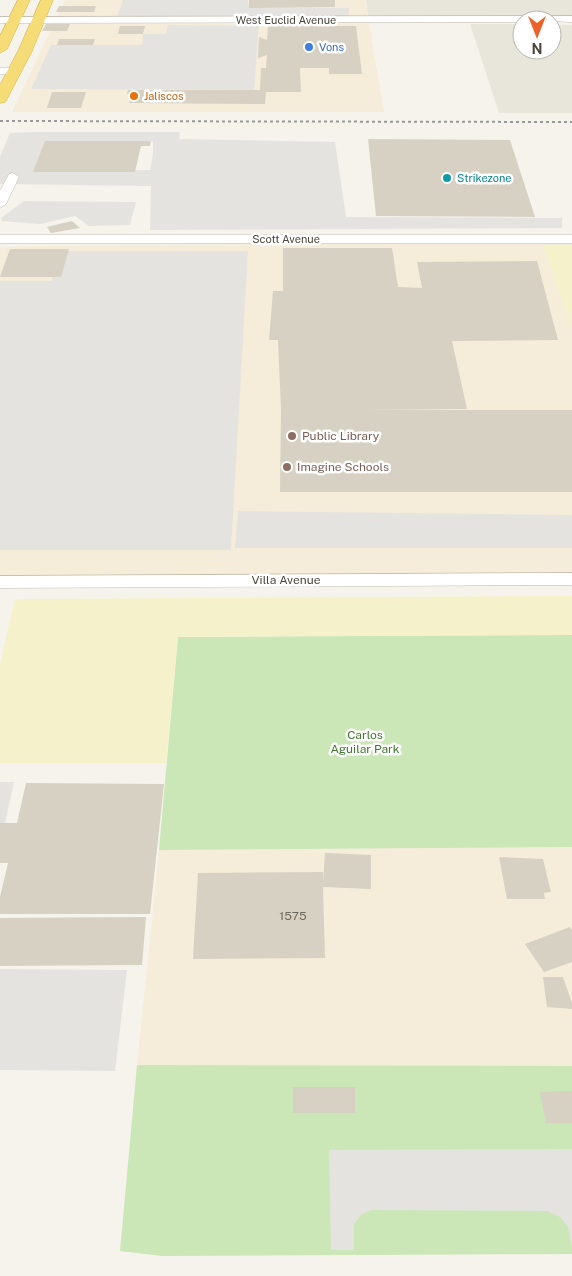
<svg xmlns="http://www.w3.org/2000/svg" width="572" height="1276" viewBox="0 0 572 1276" font-family="'Public Sans',sans-serif">
<rect width="100%" height="100%" fill="#f5f3ec"/>
<g fill="#e8e6da">
<polygon points="366,0 572,0 572,16 368,16"/>
<polygon points="470,24 522,24 522,50 552,50 552,25 572,25 572,113 499,113"/>
</g>
<g fill="#f5edd9">
<polygon points="65,0 365,0 384,112 12,112"/>
<polygon points="572,241 572,574 0,582 0,248 23,246"/>
<polygon points="572,847 572,1066 137,1065 159,850"/>
</g>
<g fill="#cbe6b7">
<polygon points="572,635 572,847 159,850 178,637"/>
<polygon points="137,1065 572,1066 572,1254 162,1256 120,1251"/>
</g>
<g fill="#f5f2cb">
<polygon points="543,245 572,245 572,328"/>
<polygon points="572,596 572,635 178,637 166,763 0,763 0,664 15,599"/>
</g>
<g fill="#e4e3df" fill-rule="evenodd">
<polygon points="104,0 248,0 249,8 349,8 348,16 117,17 123,0"/>
<polygon points="168,25 259,26 254,90 31,89 51,45 142,45 143,34 166,34"/>
<path d="M34,132H180L179,139L335,142L346,217L562,218V228L150,230L151,181V186L0,184V157L10,133ZM45,141H153V155L150,170L34,172Z"/>
<polygon points="24,201 136,202 130,225 89,226 75,216 40,224 2,221 1,218"/>
<polygon points="60,251 248,251 231,550 0,550 0,281 51,281"/>
<polygon points="238,511 572,515 572,548 235,548"/>
<polygon points="0,782 14,782 0,845"/>
<polygon points="0,969 127,970 115,1071 0,1070"/>
<polygon points="572,1149 572,1249 568,1227 560,1217 547,1211 371,1210 361,1215 354,1224 354,1250 331,1250 329,1150"/>
</g>
<g fill="#d6d1c2">
<polygon points="249,0 335,0 335,7 249,8"/>
<polygon points="59,6 96,6 94,12 56,12"/>
<polygon points="46,24 70,24 67,31 42,31"/>
<polygon points="120,26 145,26 143,34 118,34"/>
<polygon points="268,26 356,26 362,74 329,74 329,68 300,68 301,92 266,92 265,104 129,103 132,94 127,94 128,90 260,90 261,68 266,68 267,55 258,58 259,37 267,40"/>
<polygon points="59,39 95,39 93,45 57,45"/>
<polygon points="52,92 86,92 81,108 47,108"/>
<polygon points="368,139 510,140 535,217 376,216"/>
<polygon points="45,141 151,141 150,146 141,146 135,172 33,172"/>
<polygon points="72,221 80,228 51,233 47,227"/>
<polygon points="283,248 392,248 398,287 422,288 417,262 537,261 558,340 452,341 467,409 365,410 572,410 572,492 280,492 281,410 278,340 269,340 273,291 283,291"/>
<polygon points="10,249 69,249 61,277 0,277"/>
<polygon points="26,783 164,784 150,914 0,914 0,897 8,863 0,863 0,823 17,823"/>
<polygon points="325,853 371,855 371,889 323,887 325,958 193,959 198,873 323,872 323,882"/>
<polygon points="499,857 543,859 551,892 544,893 545,899 507,899"/>
<polygon points="146,917 142,965 0,966 0,918"/>
<polygon points="570,927 572,930 572,962 544,972 525,944"/>
<polygon points="543,977 563,977 572,1003 572,1009 547,1007"/>
<rect x="293" y="1087" width="62" height="26"/>
<polygon points="572,1091 572,1123 546,1123 540,1092"/>
</g>
<g fill="none" stroke-linecap="round" stroke-linejoin="round">
<defs>
<g id="street">
<polygon points="572,16 572,22 522,20 522,22 0,23 0,17"/>
<polygon points="0,68 13,68 18,71 13,74 0,74"/>
<polygon points="13,173 19,177 6,204 0,208 0,191 9,174"/>
<rect x="0" y="235" width="572" height="8"/>
<polygon points="572,573 572,585 0,588 0,576"/>
</g>
<g id="highway">
<polygon points="18,0 30,0 7,49 0,53 0,36"/>
<polygon points="41,0 53,0 32,51 7,99 5,102 0,103 0,85 18,51"/>
</g>
</defs>
<use href="#street" stroke="#c0bcae" stroke-width="1"/>
<use href="#highway" stroke="#d4b346" stroke-width="1"/>
<use href="#street" fill="#fff" fill-rule="evenodd"/>
<use href="#highway" fill="#f5dc76" fill-rule="evenodd"/>
<polyline stroke="#999" stroke-width="2" stroke-dasharray="3 3" stroke-linecap="butt" points="0,121 572,122"/>
</g>
<circle fill="#3f7fe0" stroke="#fff" stroke-width="2" cx="309" cy="47" r="5"/>
<circle fill="#e8710a" stroke="#fff" stroke-width="2" cx="134" cy="96" r="5"/>
<circle fill="#0f9aa8" stroke="#fff" stroke-width="2" cx="447" cy="178" r="5"/>
<g fill="#8d6e63" stroke="#fff" stroke-width="2">
<circle cx="292" cy="436" r="5"/>
<circle cx="287" cy="467" r="5"/>
</g>
<g text-anchor="middle" dominant-baseline="central" stroke-width="5" stroke-linejoin="round" paint-order="stroke">
<g font-size="11" fill="#49453a" stroke="#fff">
<text x="286" y="20">West Euclid Avenue</text>
<text x="286" y="239">Scott Avenue</text>
</g>
<g font-size="11" fill="#366cbe" stroke="#fff" text-anchor="start">
<text x="319" y="47">Vons</text>
</g>
<g font-size="11" fill="#c56008" stroke="#fff" text-anchor="start">
<text x="144" y="96">Jaliscos</text>
</g>
<g font-size="11" fill="#0d838f" stroke="#fff" text-anchor="start">
<text x="457" y="178">Strikezone</text>
</g>
<g font-size="12" fill="#785e54" stroke="#fff" text-anchor="start">
<text x="302" y="436">Public Library</text>
<text x="297" y="467">Imagine Schools</text>
</g>
<g font-size="12" fill="#49453a" stroke="#fff">
<text x="286" y="580">Villa Avenue</text>
</g>
<g font-size="12" fill="#41782f" stroke="#fff">
<text x="365" y="735">Carlos<tspan x="365" dy="14">Aguilar Park</tspan></text>
</g>
<g font-size="12" fill="#6c685c">
<text x="293" y="916">1575</text>
</g>
</g>
<g transform="translate(537 35) rotate(180)"><circle r="24" fill="#ffffff" stroke="#b6b5b0"/>
<path d="M0-4L9 19L0 12L-9 19Z" fill="#ed622b"/>
<text y="-8" font-size="14" font-weight="bold" text-anchor="middle" fill="#49453a">N</text>
</g>
</svg>
